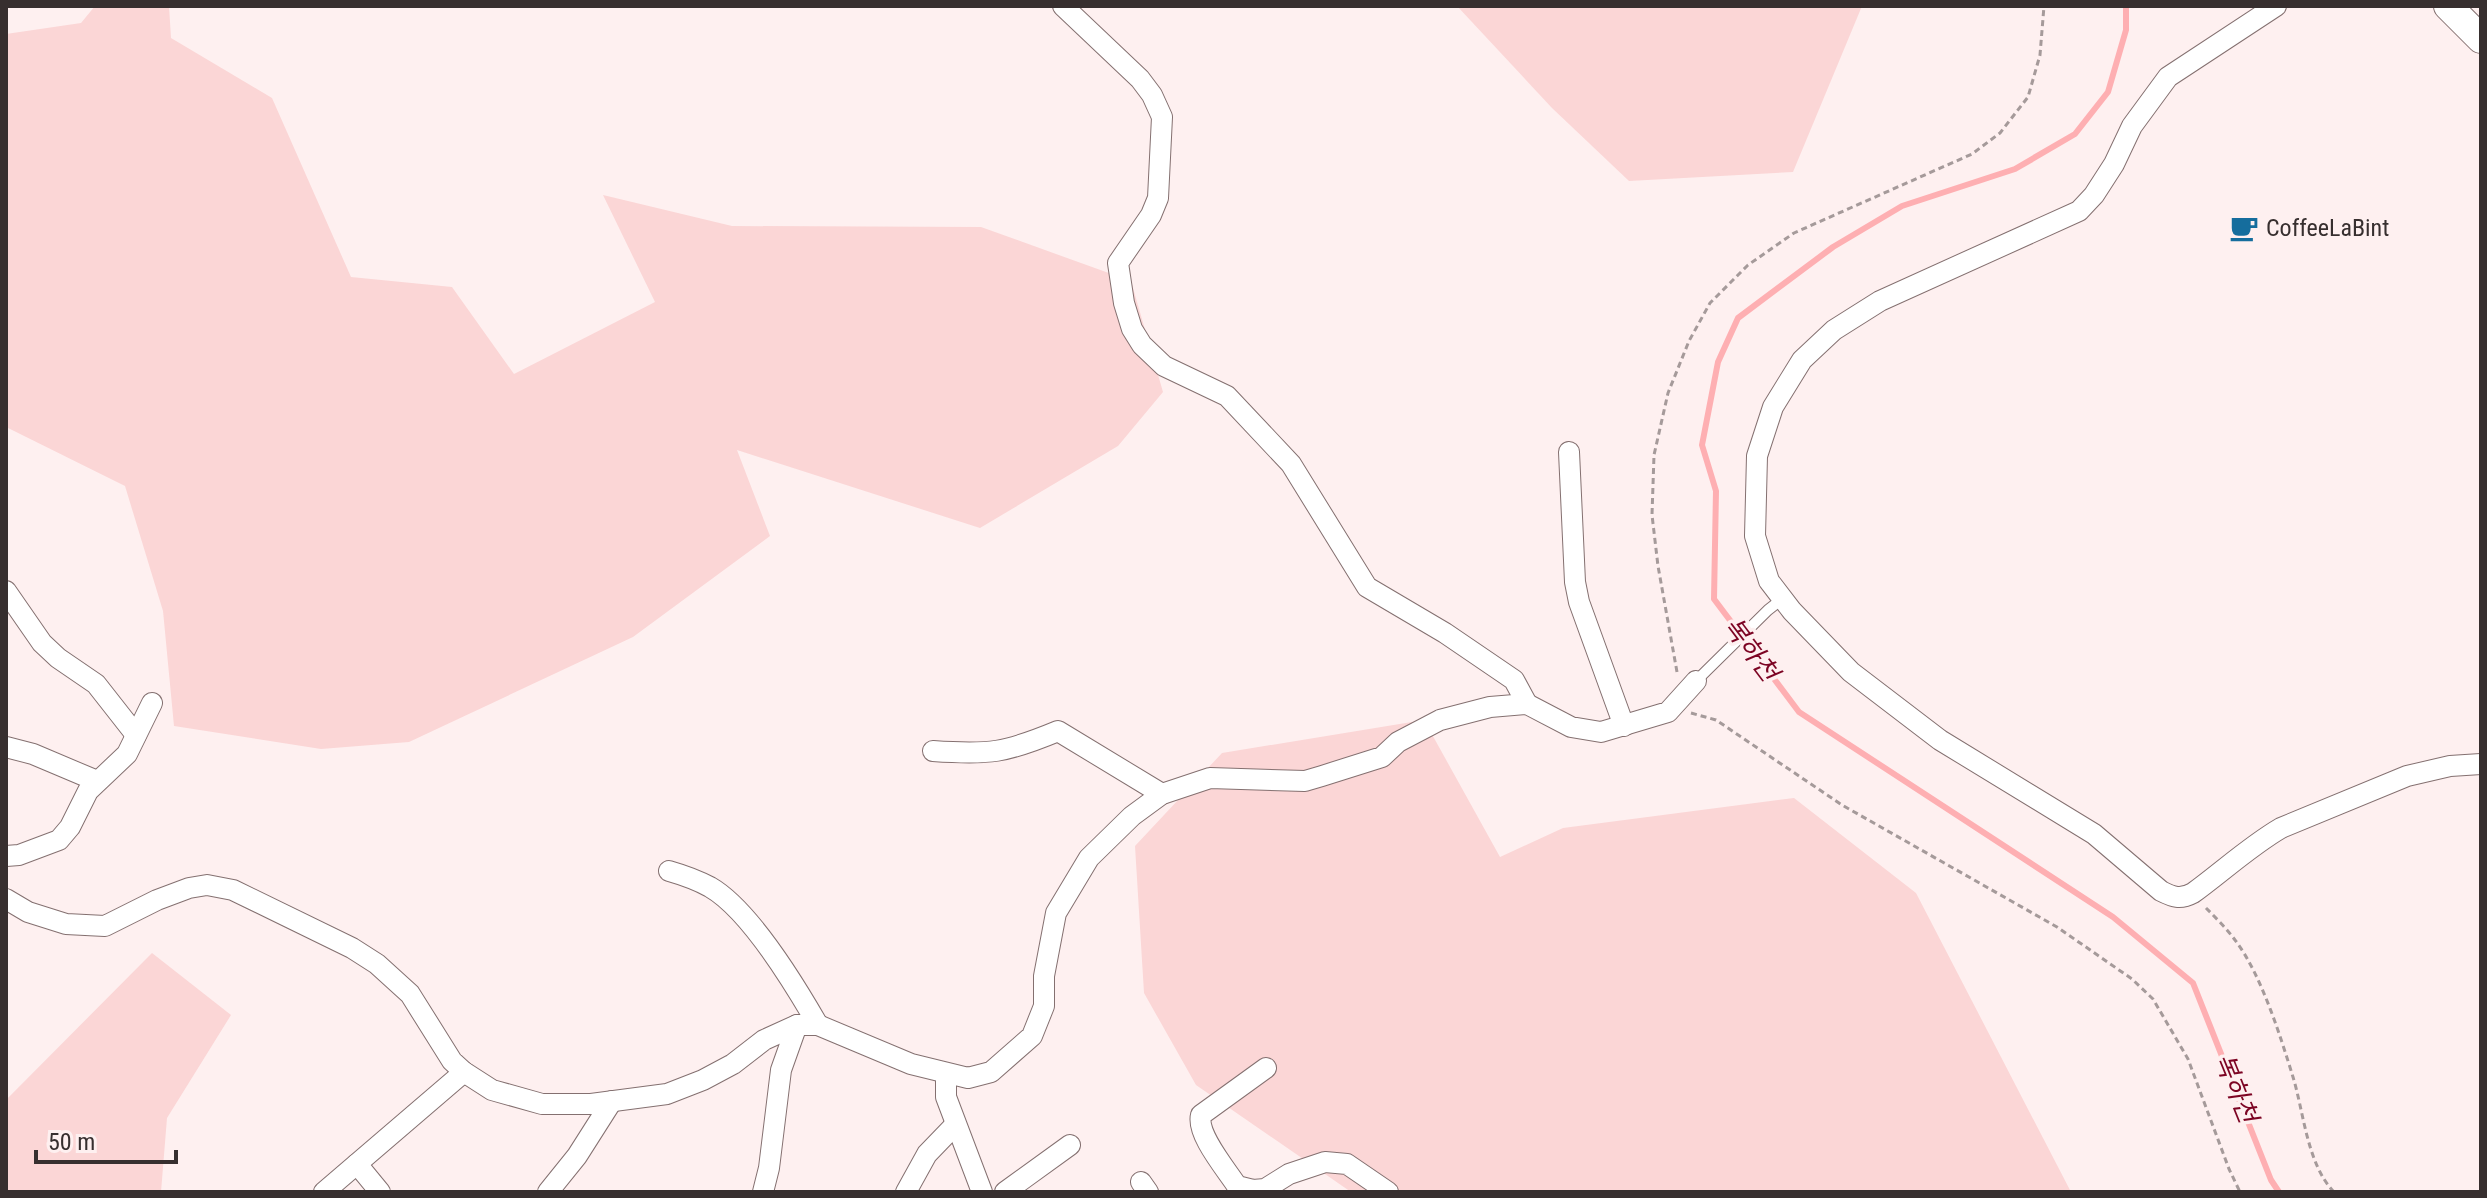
<svg xmlns="http://www.w3.org/2000/svg" width="2487" height="1198" viewBox="0 0 2487 1198" font-family="'Roboto Condensed','Noto Sans KR',sans-serif">
<rect width="100%" height="100%" fill="#fef0f0"/>
<g fill="#fbd6d6">
<polygon points="95,6 169,6 171,38 272,98 351,277 452,287 514,374 655,302 603,195 732,226 981,227 1131,281 1163,392 1118,446 980,528 737,450 770,536 633,637 409,742 321,749 174,726 163,611 125,486 6,427 6,34 81,23"/>
<polygon points="1457,6 1862,6 1793,172 1629,181 1552,108"/>
<polygon points="1424,720 1500,857 1563,828 1794,798 1916,893 2071,1192 1351,1192 1196,1085 1144,993 1135,846 1222,753"/>
<polygon points="152,953 231,1015 167,1118 161,1192 6,1192 6,1100"/>
</g>
<g fill="none" stroke-linecap="round" stroke-linejoin="round">
<polyline stroke="#feafb2" stroke-width="6" points="2126,6 2126,30 2108,92 2075,134 2015,169 1902,206 1833,247 1738,318 1718,362 1702,445 1716,491 1714,599 1799,712 2113,917 2193,983 2271,1180 2279,1192"/>
<defs>
<polyline id="lane" points="1696,681 1768,610 1782,599"/>
<g id="street">
<polyline points="1063,6 1140,79 1152,95 1162,117 1158,198 1151,215 1118,263 1124,303 1132,329 1142,345 1164,366 1227,396 1291,464 1367,587 1445,633 1514,680 1527,704"/>
<path d="M2276,6L2168,77L2132,126L2114,164L2094,195L2079,211L1880,301L1834,330L1802,360L1773,407L1757,456L1755,536L1769,581L1792,611L1851,672L1940,740L2094,834L2161,891C2173,897 2180,900 2193,893C2222,872 2250,846 2281,828L2407,776L2450,766L2481,764"/>
<polyline points="1569,452 1575,582 1579,602 1624,726"/>
<polyline points="6,591 42,643 58,658 96,684 136,735"/>
<polyline points="6,747 33,754 97,781"/>
<path d="M933,751C990,755 1005,753 1058,731L1162,794"/>
<polyline points="6,856 19,855 59,840 70,827 88,791 127,754 152,703"/>
<path d="M669,871C683,875 697,880 710,887C750,910 795,985 818,1025"/>
<polyline points="6,899 28,912 66,924 105,926 157,900 189,888 207,885 233,890 352,948 377,964 410,994 452,1061 464,1072 492,1090 542,1104 591,1104 667,1094 703,1080 733,1064 764,1040 797,1025 818,1025 911,1064 968,1078 991,1072 1032,1036 1044,1006 1044,976 1056,913 1089,858 1132,816 1162,794 1210,778 1305,781 1322,776 1382,757 1398,742 1440,720 1490,707 1527,704 1571,727 1601,732 1668,712 1696,681"/>
<path d="M1266,1068L1201,1115C1196,1134 1226,1169 1237,1186L1253,1190L1265,1189L1289,1174L1325,1162L1347,1164L1388,1192"/>
<polyline points="946,1074 946,1097 982,1192"/>
<polyline points="357,1164 380,1192"/>
<polyline points="1141,1182 1148,1192"/>
<polyline points="324,1192 464,1072"/>
<polyline points="548,1192 577,1156 612,1101"/>
<polyline points="763,1192 769,1168 781,1070 797,1025"/>
<polyline points="906,1192 927,1154 955,1125"/>
<polyline points="1005,1192 1070,1145"/>
</g>
<polyline id="secondary" points="2448,6 2481,39"/>
</defs>
<use href="#lane" stroke="#847070" stroke-width="12"/>
<use href="#street" stroke="#847070" stroke-width="22"/>
<use href="#secondary" stroke="#847070" stroke-width="30"/>
<g stroke="#a59a9a" stroke-width="3" stroke-dasharray="6 4" stroke-linecap="butt">
<polyline points="1677,672 1658,566 1652,515 1654,455 1668,393 1689,341 1710,303 1748,265 1794,233 1972,154 2000,133 2028,97 2040,55 2044,6"/>
<polyline points="1691,713 1716,720 1842,805 2057,927 2132,979 2153,999 2188,1059 2229,1169 2240,1192"/>
<path d="M2206,908C2216,918 2227,929 2235,940C2261,974 2280,1035 2293,1077C2304,1113 2307,1164 2334,1192"/>
</g>
<use href="#lane" stroke="#fff" stroke-width="10"/>
<use href="#street" stroke="#fff" stroke-width="20"/>
<use href="#secondary" stroke="#fff" stroke-width="28"/>
</g>
<defs>
<symbol id="cafe-bare" viewBox="-9 -9 18 18"><path d="M-5.5-4.5H6V0H3Q3 3.5 0 3.5H-2.5Q-5.5 3.5-5.5 0ZM3-3.2v2h1.7v-2ZM-6 4.5H4V6H-6Z" fill="#156d9d" stroke="#fef0f0" stroke-width="2.5" paint-order="stroke"/></symbol>
</defs>
<g fill-rule="evenodd">
<use href="#cafe-bare" x="2224" y="208" width="40" height="40"/>
</g>
<g text-anchor="middle" dominant-baseline="central" stroke-width="7" stroke-linejoin="round" paint-order="stroke">
<g font-size="24" fill="#372f2f" stroke="#fef0f0" text-anchor="start">
<text x="2266" y="228">CoffeeLaBint</text>
</g>
<g font-size="26" font-style="italic" fill="#7c0423" stroke="#fef0f0">
<text transform="translate(1751 649) rotate(53)">복하천</text>
<text transform="translate(2236 1088) rotate(68)">복하천</text>
</g>
</g>
<rect width="2487" height="1198" fill="none" stroke="#372f2f" stroke-width="16"/>
<path d="M36 1150v12h140v-12" fill="none" stroke="#372f2f" stroke-width="4"/>
<text x="48" y="1150" font-size="24" fill="#372f2f" stroke="#fef0f0" stroke-width="6" paint-order="stroke">50 m</text>
</svg>
